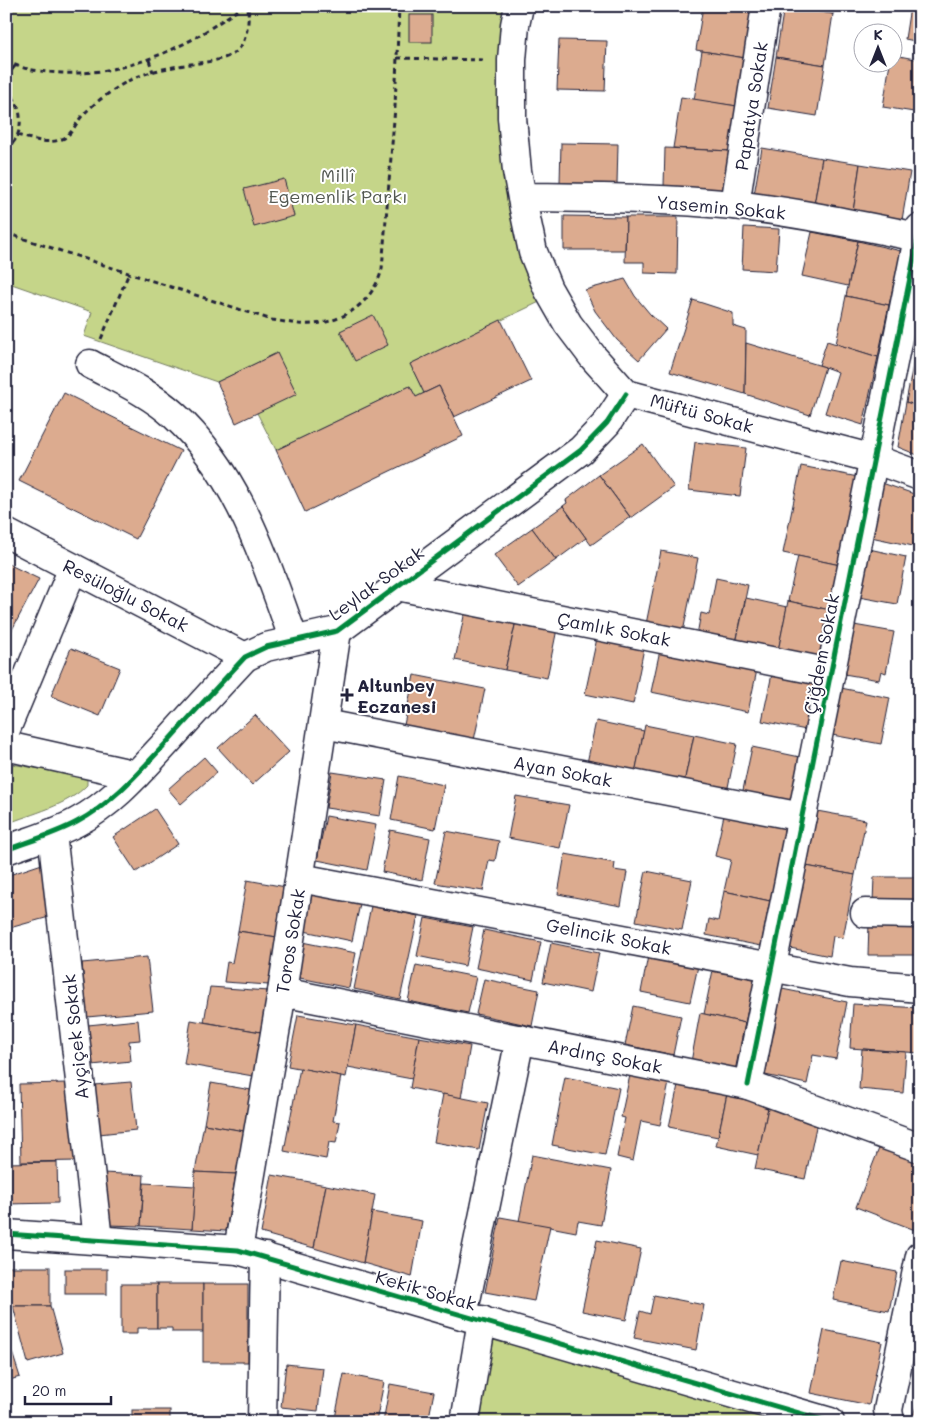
<svg xmlns="http://www.w3.org/2000/svg" width="926" height="1428" viewBox="0 0 926 1428" font-family="Mali,sans-serif">
<rect width="100%" height="100%" fill="#fff"/>
<filter id="ink" filterUnits="userSpaceOnUse"><feTurbulence type="fractalNoise" baseFrequency=".02" numOctaves="2"/><feDisplacementMap in="SourceGraphic" scale="10" xChannelSelector="R" yChannelSelector="G"/><feConvolveMatrix kernelMatrix="1 2 1 2 8 2 1 2 1" color-interpolation-filters="sRGB"/></filter>
<g filter="url(#ink)">
<g fill="#c5d589" stroke="#747c62">
<polygon points="6,6 519,6 512,60 552,296 410,364 424,393 416,397 410,386 276,450 257,413 277,353 217,382 84,336 92,312 6,282"/>
<path d="M6,763L87,777V785C69,805 31,814 6,824Z"/>
<polygon points="482,1320 767,1404 767,1422 465,1422"/>
</g>
<g fill="#dcab8f" stroke="#22223b">
<polygon points="703,6 752,13 745,58 696,50"/>
<polygon points="784,6 833,14 825,65 776,57"/>
<polygon points="785,6 835,6 833,14"/>
<polygon points="906,6 920,6 920,42 905,39 910,7"/>
<rect x="409" y="15" width="23" height="27"/>
<polygon points="559,40 607,41 605,91 557,90"/>
<polygon points="702,51 745,58 737,106 694,100"/>
<polygon points="894,55 920,60 920,113 883,107 890,62 894,62"/>
<polygon points="776,57 825,65 817,116 768,108"/>
<polygon points="681,97 737,106 730,151 673,148"/>
<polygon points="561,143 618,144 617,184 560,183"/>
<polygon points="665,148 730,151 726,190 664,186"/>
<polygon points="762,148 822,158 814,205 754,195"/>
<polygon points="822,158 860,164 853,212 814,205"/>
<polygon points="860,164 910,172 902,220 853,212"/>
<polygon points="284,179 294,216 254,227 244,189"/>
<polygon points="564,216 626,217 625,250 564,250"/>
<polygon points="626,217 678,217 677,274 644,273 644,262 625,262"/>
<polygon points="744,227 779,229 776,271 742,269"/>
<polygon points="812,232 858,241 848,286 802,276"/>
<polygon points="858,241 901,251 889,305 846,296"/>
<polygon points="625,279 635,296 650,314 666,329 639,360 617,340 595,311 585,290"/>
<polygon points="846,296 889,305 878,357 836,344"/>
<polygon points="693,300 733,313 733,326 746,330 745,394 670,372"/>
<polygon points="373,315 388,345 355,361 340,331"/>
<polygon points="501,320 531,381 454,417 439,386 424,393 410,364"/>
<polygon points="827,341 878,357 863,425 825,413 838,372 819,365"/>
<polygon points="746,343 825,367 810,415 745,394"/>
<polygon points="916,349 920,350 920,407 906,402"/>
<polygon points="277,353 297,394 236,423 217,382"/>
<polygon points="410,386 416,397 439,386 463,436 305,512 276,450"/>
<polygon points="64,393 181,451 136,539 19,481"/>
<polygon points="906,402 920,407 920,456 898,447"/>
<polygon points="695,442 746,448 740,496 689,490"/>
<polygon points="643,444 674,487 631,518 599,475"/>
<polygon points="801,466 858,477 840,565 783,553"/>
<polygon points="599,475 630,517 591,545 563,506 567,503 566,500"/>
<polygon points="882,483 920,496 920,513 913,546 871,537"/>
<polygon points="563,506 586,538 556,560 532,528"/>
<polygon points="532,528 556,560 518,587 494,555"/>
<polygon points="869,549 906,557 897,604 859,597"/>
<polygon points="661,551 698,558 683,632 646,624"/>
<polygon points="798,556 840,565 830,610 788,601"/>
<polygon points="6,563 39,579 6,641"/>
<polygon points="716,578 748,585 736,643 697,635 701,613 709,615"/>
<polygon points="746,598 787,607 778,651 736,643"/>
<polygon points="788,601 830,610 820,660 778,651"/>
<polygon points="465,611 516,621 505,670 455,660"/>
<polygon points="516,621 557,629 547,678 505,670"/>
<polygon points="854,625 894,632 886,673 881,671 879,680 844,674"/>
<polygon points="597,638 644,648 633,704 585,694"/>
<polygon points="71,648 120,668 100,716 51,696"/>
<polygon points="660,650 757,670 748,712 651,692"/>
<polygon points="772,674 816,682 806,730 762,721"/>
<polygon points="414,675 485,689 474,740 404,725"/>
<polygon points="841,688 890,698 881,744 832,735"/>
<polygon points="255,715 289,752 252,785 218,748"/>
<polygon points="596,721 644,731 635,773 587,763"/>
<polygon points="645,725 694,735 684,783 635,773"/>
<polygon points="694,735 737,744 727,792 684,783"/>
<polygon points="752,747 800,757 790,805 742,795"/>
<polygon points="204,757 217,772 181,804 168,789"/>
<polygon points="332,772 386,780 380,816 326,808"/>
<polygon points="399,776 444,785 435,829 391,820"/>
<polygon points="516,796 569,805 560,848 508,838"/>
<polygon points="155,809 178,844 136,872 113,837"/>
<polygon points="817,811 866,820 855,875 806,866"/>
<polygon points="724,815 786,828 770,901 724,891 731,860 715,856"/>
<polygon points="326,816 376,825 367,870 317,860"/>
<polygon points="390,830 430,838 422,880 382,872"/>
<polygon points="446,831 499,841 495,861 489,860 483,891 435,883"/>
<polygon points="565,854 615,863 614,870 627,872 621,906 558,894"/>
<rect x="917" y="859" width="3" height="43"/>
<polygon points="42,864 49,917 6,929 6,876"/>
<polygon points="806,866 855,875 843,938 833,936 830,956 790,948"/>
<polygon points="646,871 692,880 682,930 636,921"/>
<polygon points="874,877 917,877 917,902 873,902"/>
<polygon points="247,880 286,887 277,937 238,931"/>
<polygon points="724,891 770,901 761,946 706,935 709,919 718,921"/>
<polygon points="312,894 360,904 352,941 304,931"/>
<polygon points="371,906 418,916 400,999 354,989"/>
<polygon points="425,918 473,927 465,966 417,956"/>
<polygon points="869,923 918,923 917,955 868,955"/>
<polygon points="484,930 541,942 533,980 476,968"/>
<polygon points="238,931 277,937 269,985 224,982 227,962 232,963"/>
<polygon points="302,942 356,953 349,988 295,977"/>
<polygon points="551,943 599,953 591,992 543,982"/>
<polygon points="648,956 698,966 690,1002 641,992"/>
<polygon points="147,957 153,1011 87,1017 82,963"/>
<polygon points="416,965 476,977 468,1013 408,1001"/>
<polygon points="713,970 755,978 745,1023 704,1014"/>
<polygon points="484,979 539,990 532,1026 476,1014"/>
<polygon points="210,987 268,991 261,1032 204,1022"/>
<polygon points="782,989 847,1002 836,1059 813,1055 807,1084 765,1075"/>
<polygon points="853,1004 920,1008 920,1053 850,1048"/>
<polygon points="633,1006 681,1016 673,1055 625,1045"/>
<polygon points="700,1013 745,1023 735,1071 691,1062"/>
<polygon points="298,1015 356,1025 346,1077 288,1066"/>
<polygon points="138,1020 140,1040 129,1041 131,1061 92,1065 88,1025"/>
<polygon points="191,1020 261,1032 253,1076 184,1064"/>
<polygon points="356,1025 419,1037 412,1079 348,1067"/>
<polygon points="419,1037 470,1046 461,1098 410,1088"/>
<polygon points="862,1049 906,1052 903,1093 859,1089"/>
<polygon points="300,1068 341,1076 333,1121 340,1122 336,1143 329,1142 326,1159 284,1151"/>
<polygon points="630,1075 669,1083 660,1125 641,1121 633,1161 617,1157 625,1118 621,1117"/>
<polygon points="565,1077 619,1088 605,1155 552,1145"/>
<polygon points="131,1082 136,1130 99,1134 94,1085"/>
<polygon points="68,1083 78,1161 21,1162 19,1084"/>
<polygon points="211,1083 251,1090 244,1131 204,1124"/>
<polygon points="678,1085 727,1094 718,1137 669,1127"/>
<polygon points="443,1094 488,1103 479,1150 434,1142"/>
<polygon points="727,1094 769,1103 758,1155 716,1146"/>
<polygon points="769,1103 817,1122 805,1179 755,1169"/>
<polygon points="204,1124 244,1131 236,1174 195,1172"/>
<polygon points="880,1146 920,1162 920,1219 915,1230 856,1207"/>
<polygon points="532,1155 611,1170 601,1225 578,1221 576,1232 519,1221"/>
<polygon points="57,1162 58,1203 6,1204 6,1163"/>
<polygon points="195,1172 236,1174 226,1231 192,1229"/>
<polygon points="103,1173 144,1175 141,1226 109,1225"/>
<polygon points="272,1175 326,1185 314,1248 261,1233"/>
<polygon points="144,1183 195,1186 192,1229 141,1226"/>
<polygon points="326,1185 375,1195 363,1263 314,1248"/>
<polygon points="372,1212 422,1221 412,1277 363,1263"/>
<polygon points="500,1217 550,1226 534,1301 485,1292"/>
<polygon points="597,1240 641,1249 626,1320 582,1311"/>
<polygon points="841,1261 897,1272 889,1311 833,1300"/>
<rect x="8" y="1267" width="42" height="39"/>
<rect x="65" y="1269" width="42" height="25"/>
<polygon points="121,1284 157,1284 157,1328 137,1328 137,1334 121,1334"/>
<polygon points="157,1284 203,1284 203,1332 172,1332 172,1328 157,1328"/>
<rect x="203" y="1284" width="45" height="78"/>
<polygon points="654,1295 704,1305 696,1350 634,1338 640,1311 650,1314"/>
<polygon points="13,1306 50,1306 63,1353 28,1363"/>
<polygon points="824,1330 882,1342 869,1405 811,1393"/>
<polygon points="9,1343 20,1377 6,1381 6,1344"/>
<polygon points="286,1364 323,1368 318,1411 281,1407"/>
<polygon points="344,1374 384,1382 376,1422 356,1422 335,1418"/>
<polygon points="390,1384 434,1392 428,1422 383,1422"/>
<polygon points="920,1393 920,1422 911,1422"/>
<rect x="132" y="1410" width="38" height="12"/>
</g>
<g fill="none" stroke-linecap="round" stroke-linejoin="round">
<defs>
<g id="minor">
<polyline points="519,6 515,25 512,60 512,118 517,171 524,209 533,252 548,289 568,324 593,357 626,394 874,459 920,476"/>
<path d="M522,197C593,198 664,198 734,205C796,212 857,225 918,237"/>
<polyline points="735,205 766,6"/>
<path d="M90,364C118,379 150,393 174,415C239,474 265,561 294,640"/>
<polyline points="6,533 245,657"/>
<polyline points="397,586 831,673"/>
<polyline points="324,724 802,817"/>
<polyline points="6,729 73,568"/>
<polyline points="6,746 136,775"/>
<polyline points="52,833 98,1240"/>
<path d="M6,850C30,841 55,834 77,822C113,803 140,771 168,741C193,713 219,685 245,657L266,647L337,631L581,450L607,423L626,394"/>
<polyline points="300,878 850,982 920,988"/>
<polyline points="865,913 920,914"/>
<polyline points="282,992 748,1085 920,1148"/>
<polyline points="748,1085 920,228"/>
<polyline points="6,1234 238,1250 830,1422"/>
<polyline points="238,1250 282,992 337,631"/>
<polyline points="463,1315 520,1039"/>
<polyline points="262,1422 265,1257"/>
<polyline points="465,1422 482,1320"/>
<polyline points="890,1422 888,1410 920,1256"/>
</g>
</defs>
<use href="#minor" stroke="#22223b" stroke-width="31"/>
<g stroke="#22223b" stroke-width="3" stroke-dasharray="5 4" stroke-linecap="butt">
<polyline points="397,58 484,60"/>
<polyline points="149,60 153,72"/>
<path d="M6,61C23,70 43,72 62,73C108,75 152,61 193,39C210,29 227,17 244,6"/>
<polyline points="6,77 15,66"/>
<path d="M6,90C24,104 26,136 6,149"/>
<path d="M17,135C31,139 48,145 62,139C71,136 76,123 82,116C94,103 112,90 128,81C143,73 162,69 179,66C196,62 225,63 238,50C248,39 249,20 248,6"/>
<path d="M6,233L272,320C281,321 290,323 299,324C337,327 372,306 382,269L395,107L399,6"/>
<polyline points="101,339 129,273"/>
</g>
<use href="#minor" stroke="#fff" stroke-width="28"/>
<defs>
<g id="cycleway">
<path d="M6,850C30,841 55,834 77,822C113,803 140,771 168,741C193,713 219,685 245,657L266,647L337,631L581,450L607,423L626,394"/>
<polyline points="748,1085 920,228"/>
<polyline points="6,1234 238,1250 830,1422"/>
</g>
</defs>
<use href="#cycleway" stroke="#fff" stroke-width="8"/>
<use href="#cycleway" stroke="#00873e" stroke-width="5"/>
</g>
</g>
<path fill="#22223b" stroke="#fff" stroke-width="2" d="M344.5 687.5h5v5h5v5h-5v5h-5v-5h-5v-5h5z"/>
<g text-anchor="middle" dominant-baseline="central" stroke-width="4" stroke-linejoin="round" paint-order="stroke">
<g font-size="18" fill="#22223b" stroke="#fff">
<text transform="translate(751 106) rotate(-81)">Papatya Sokak</text>
<text transform="translate(721 207) rotate(5)">Yasemin Sokak</text>
<text transform="translate(702 413) rotate(15)">Müftü Sokak</text>
<text transform="translate(376 583) rotate(-36)">Leylak Sokak</text>
<text transform="translate(126 595) rotate(27)">Resüloğlu Sokak</text>
<text transform="translate(614 629) rotate(11)">Çamlık Sokak</text>
<text transform="translate(821 654) rotate(-79)">Çiğdem Sokak</text>
<text transform="translate(563 771) rotate(11)">Ayan Sokak</text>
<text transform="translate(609 936) rotate(11)">Gelincik Sokak</text>
<text transform="translate(290 941) rotate(-81)">Toros Sokak</text>
<text transform="translate(75 1037) rotate(-96)">Ayçiçek Sokak</text>
<text transform="translate(605 1056) rotate(11)">Ardınç Sokak</text>
<text transform="translate(426 1290) rotate(16)">Kekik Sokak</text>
</g>
<g font-size="18" fill="#535852" stroke="#fff">
<text x="338" y="175">Millî<tspan x="338" dy="21">Egemenlik Parkı</tspan></text>
</g>
<g font-size="18" font-weight="bold" fill="#22223b" stroke="#fff" text-anchor="start">
<text x="357" y="685">Altunbey<tspan x="357" dy="21">Eczanesi</tspan></text>
</g>
</g>
<rect width="926" height="1428" fill="none" stroke="#fff" stroke-width="25"/>
<rect x="12" y="12" width="901" height="1403" fill="none" stroke="#22223b" stroke-width="2" filter="url(#ink)"/>
<g transform="translate(878 48)"><circle r="24" fill="#ffffff" stroke="#a7a7b1"/>
<path d="M0-4L9 19L0 12L-9 19Z" fill="#22223b"/>
<text y="-8" font-size="14" font-weight="bold" text-anchor="middle" fill="#22223b">K</text>
</g>
<path d="M25 1396v8h86v-8" fill="none" stroke="#22223b" stroke-width="2.5"/>
<text x="32" y="1396" font-size="15" fill="#22223b" stroke="#ffffff" stroke-width="4" paint-order="stroke">20 m</text>
</svg>
